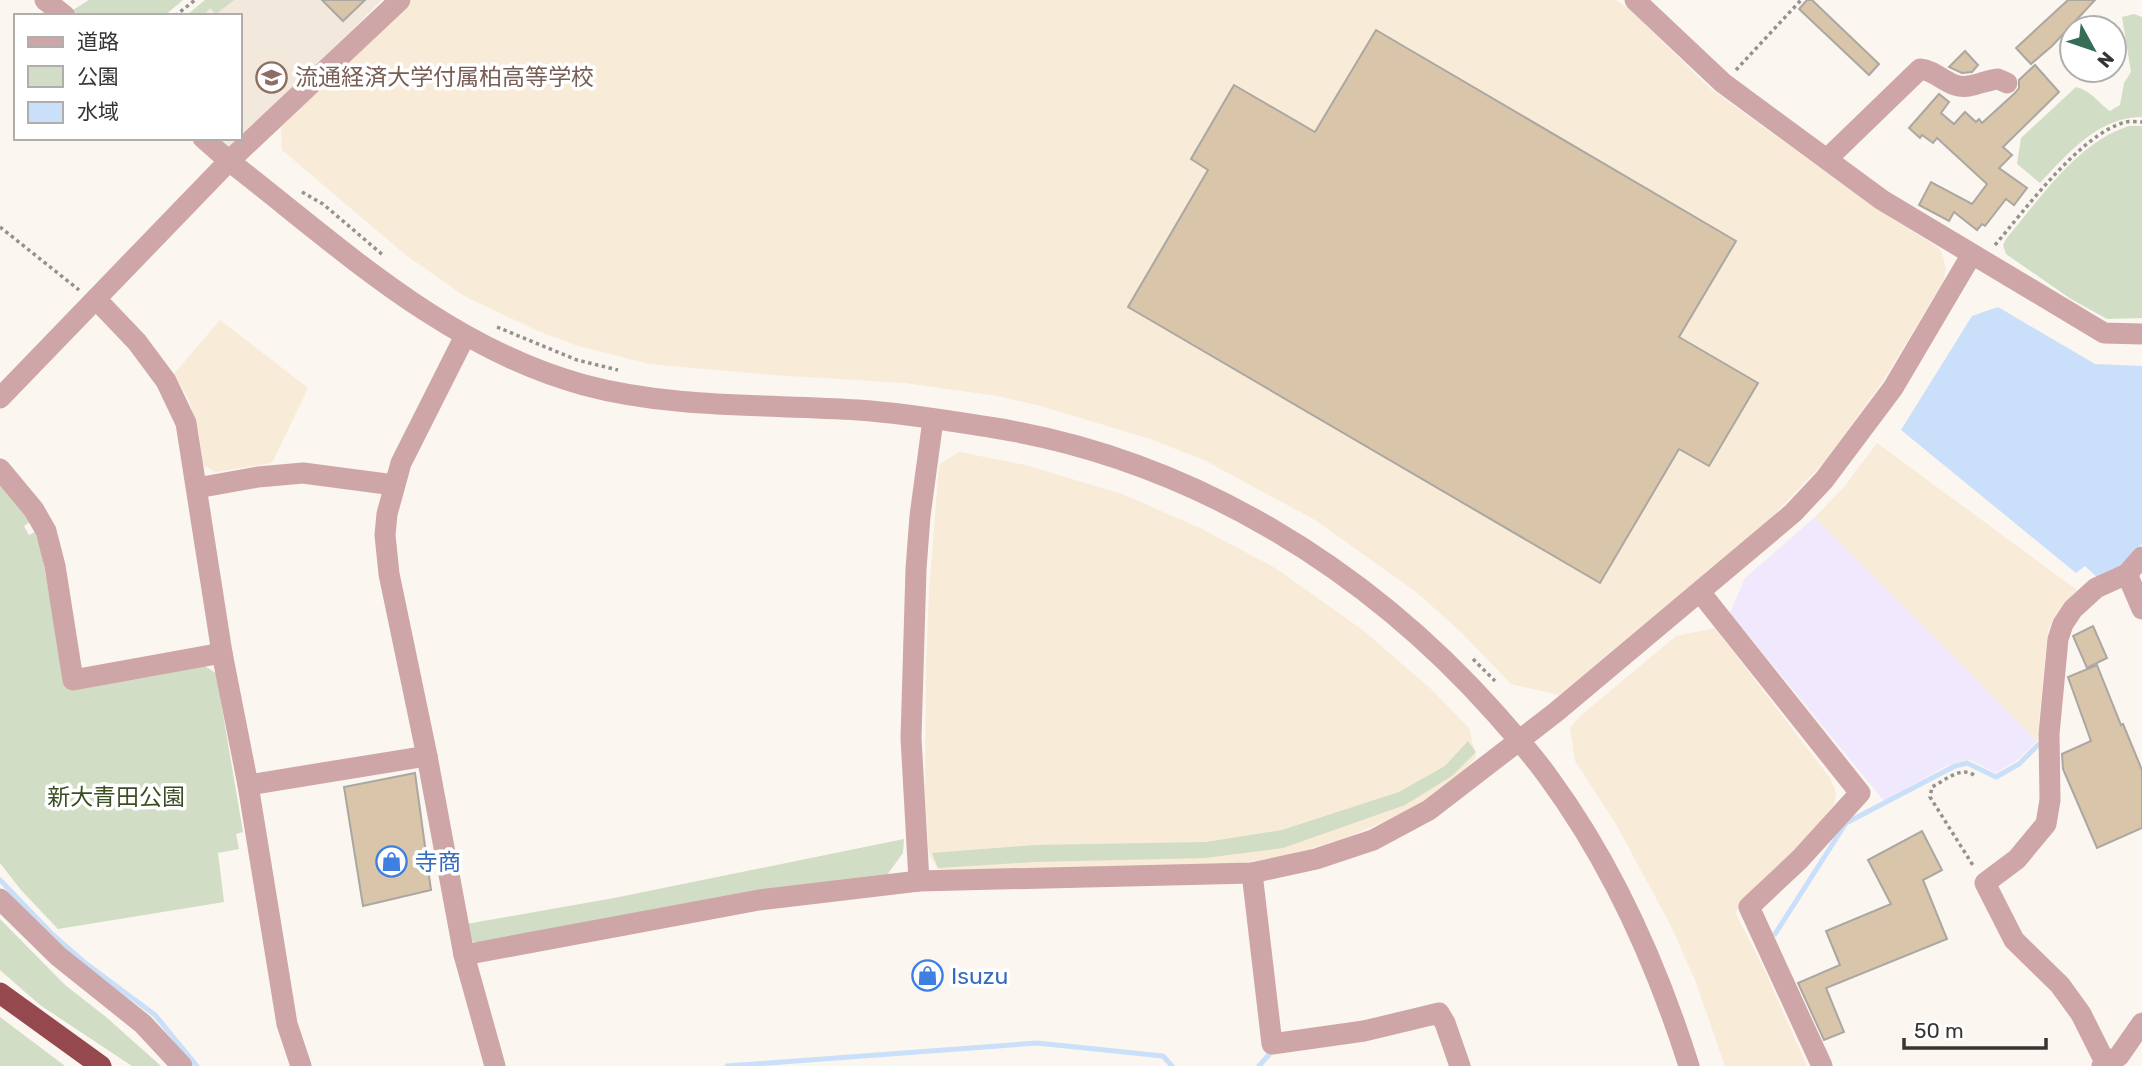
<svg xmlns="http://www.w3.org/2000/svg" width="2142" height="1066" viewBox="0 0 2142 1066" font-family="Rubik,'Noto Sans JP',sans-serif">
<rect width="100%" height="100%" fill="#fbf6f0"/>
<polygon fill="#f0e9fe" points="1815,517 2037,741 2019,759 1996,773 1968,759 1946,766 1884,801 1730,613 1745,578"/>
<g fill="#f8ebd7">
<polygon points="411,0 1616,0 1629,9 1711,89 1877,209 1936,246 1942,253 1946,269 1943,282 1883,381 1825,461 1772,517 1559,695 1511,684 1460,631 1416,592 1315,520 1204,460 1150,439 1041,406 998,396 905,383 773,375 649,364 578,346 536,330 466,297 407,256 282,150 281,127"/>
<polygon points="220,320 308,388 272,463 216,472 203,465 199,433 189,400 174,374"/>
<polygon points="1877,443 2077,590 2056,614 2048,631 2037,741 1815,517 1844,487"/>
<polygon points="959,452 1025,465 1122,494 1200,528 1277,569 1364,631 1431,689 1469,728 1476,757 1459,776 1443,789 1406,812 1343,839 1279,858 1243,863 944,872 937,868 929,855 925,795 926,662 929,592 939,465"/>
<polygon points="1715,628 1830,778 1836,793 1834,805 1807,838 1735,912 1763,967 1807,1066 1725,1066 1695,980 1671,926 1616,824 1575,761 1570,728 1579,717 1676,636"/>
</g>
<polygon fill="#f2e9dc" points="205,0 382,0 232,150 219,138 240,138 240,16 186,16"/>
<g fill="#d1ddc4">
<polygon points="89,0 183,0 164,16 79,16 73,10"/>
<polygon points="205,0 234,0 216,14 210,8 203,16 186,16"/>
<path d="M2134,14L2142,17V117C2100,116 2067,154 2040,183L2017,164L2021,138L2076,87C2093,92 2096,101 2110,111L2120,105L2124,83L2131,72L2122,17Z"/>
<path d="M2129,126H2142V318L2107,319L2071,299L2006,254L2003,245L2006,239C2041,198 2076,143 2129,126Z"/>
<polygon points="0,480 30,522 24,526 29,535 35,532 42,555 66,688 203,665 216,673 243,832 236,834 239,849 218,853 224,902 58,929 21,890 0,863"/>
<polygon points="1468,741 1476,752 1452,776 1405,805 1283,848 1205,858 1034,862 938,868 932,853 1035,845 1206,842 1282,830 1399,792 1445,766"/>
<polygon points="904,839 903,853 887,875 483,943 473,942 461,925 614,898"/>
<polygon points="0,919 65,985 106,1017 161,1066 132,1066 40,1005 0,970"/>
<polygon points="0,1017 65,1066 0,1066"/>
</g>
<polygon fill="#cadff9" points="1998,307 2095,364 2142,366 2142,544 2122,566 2097,577 2085,566 2076,573 1901,430 1972,316"/>
<g fill="none" stroke-linecap="round" stroke-linejoin="round">
<g stroke="#cadff9" stroke-width="5">
<polyline points="0,880 53,935 84,962 155,1015 197,1066"/>
<polyline points="1775,934 1846,823 1955,766 1967,763 1996,777 2019,764 2038,745"/>
<polyline points="727,1066 1037,1043 1163,1056 1172,1066"/>
<polyline points="1259,1066 1273,1050"/>
</g>
</g>
<g fill="#d8c5aa" stroke="#aba7a1" stroke-width="2">
<polygon points="322,0 365,0 343,21"/>
<polygon points="1807,0 1812,0 1879,64 1869,75 1799,9"/>
<polygon points="2068,0 2095,0 2052,46 2031,64 2016,48"/>
<polygon points="1376,30 1736,241 1679,337 1758,383 1709,466 1679,449 1600,583 1128,307 1208,170 1191,159 1234,85 1315,132"/>
<polygon points="1965,51 1978,65 1972,72 1962,73 1949,67"/>
<polygon points="2035,65 2059,92 2003,147 2012,155 1999,168 2027,188 2014,205 2006,199 1985,226 1982,224 1977,230 1954,212 1949,221 1919,205 1931,182 1972,204 1987,184 1937,138 1933,143 1922,135 1920,138 1909,128 1939,94 1949,102 1941,113 1954,124 1965,112 1976,122 1979,119 1982,123 2015,93 2019,88 2019,80"/>
<polygon points="2093,626 2107,658 2087,668 2073,636"/>
<polygon points="2097,665 2121,725 2123,724 2142,770 2142,828 2097,848 2063,769 2062,754 2091,741 2068,677"/>
<polygon points="415,773 431,890 363,906 344,787"/>
<polygon points="1922,831 1942,870 1923,880 1947,939 1826,988 1844,1032 1824,1040 1798,983 1840,965 1826,931 1891,904 1868,860"/>
</g>
<g fill="none" stroke-linecap="round" stroke-linejoin="round">
<g stroke="#95928e" stroke-width="3.5" stroke-dasharray="3.5 3.5" stroke-linecap="butt">
<polyline points="175,16 195,0"/>
<polyline points="1736,70 1801,0"/>
<polyline points="302,192 323,204 384,256"/>
<polyline points="0,227 79,290"/>
<path d="M1995,245C2025,210 2081,133 2126,122C2130,121 2137,122 2142,122"/>
<polyline points="497,327 577,360 618,370"/>
<polyline points="1473,659 1495,681"/>
<path d="M1974,775C1960,766 1946,780 1932,787L1930,797L1974,867"/>
</g>
<g stroke="#cea6a7" stroke-width="21">
<polyline points="45,0 65,16"/>
<polyline points="1635,0 1723,83 1882,200 2104,333 2142,334"/>
<path d="M203,138L229,161C340,247 445,347 584,385C673,409 767,404 858,410C904,413 950,421 995,428C1191,460 1365,567 1496,714C1514,735 1533,755 1549,778C1612,864 1657,965 1689,1066"/>
<path d="M1827,159L1920,69C1933,70 1943,81 1955,85C1970,90 1984,80 1998,79L2007,83"/>
<polyline points="465,336 401,463 387,514 385,535 389,574 427,756 464,955 495,1066"/>
<polyline points="0,398 229,161 400,0"/>
<polyline points="0,469 34,510 46,531 55,566 73,680 222,653 186,423 166,381 137,342 96,299"/>
<polyline points="197,488 258,477 303,473 394,485"/>
<polyline points="2127,574 2142,609"/>
<polyline points="1700,592 1860,793 1800,859 1749,907 1822,1066"/>
<polyline points="222,653 248,785 427,756"/>
<polyline points="248,785 287,1024 301,1066"/>
<polyline points="1252,873 1272,1044 1364,1031 1439,1013 1445,1023 1460,1066"/>
<polyline points="919,881 911,738 916,569 920,516 933,420"/>
<polyline points="0,899 58,956 143,1024 182,1066"/>
<polyline points="464,955 759,900 919,881 1252,873 1316,859 1373,840 1429,810 1556,712 1793,513 1824,480 1893,388 1972,254"/>
<polyline points="2106,1064 2081,1014 2060,985 2014,940 1985,883 2017,859 2046,824 2050,800 2049,734 2058,639 2063,624 2073,609 2096,588 2127,574 2142,557"/>
<polyline points="2102,1066 2119,1056 2142,1023"/>
</g>
<polyline stroke="#95484e" stroke-width="21" points="0,993 101,1066"/>
</g>
<defs>
<symbol id="school-ring" viewBox="-11 -11 22 22"><circle r="9.5" fill="#fff" stroke="#8d6e63" stroke-width="1.5"/><path d="M0-5L7-2L0 1L-7-2ZM-4 1L0 2.5L4 1V4Q0 6-4 4Z" fill="#8d6e63"/></symbol>
<symbol id="shop-ring" viewBox="-11 -11 22 22"><circle r="9.5" fill="#fff" stroke="#3f7fe0" stroke-width="1.5"/><path d="M-5-2.5h2.3a2.7 3.5 0 0 1 5.4 0H5L5.5 6h-11ZM-1.5-2.5h3a1.5 2.3 0 0 0-3 0Z" fill="#3f7fe0"/></symbol>
</defs>
<g fill-rule="evenodd">
<use href="#school-ring" x="254" y="60" width="35" height="35"/>
<use href="#shop-ring" x="374" y="844" width="35" height="35"/>
<use href="#shop-ring" x="910" y="958" width="35" height="35"/>
</g>
<g text-anchor="middle" dominant-baseline="central" stroke-width="7" stroke-linejoin="round" paint-order="stroke">
<g font-size="23" fill="#785e54" stroke="#fff" text-anchor="start">
<text x="295" y="77">流通経済大学付属柏高等学校</text>
</g>
<g font-size="23" fill="#3b4e21" stroke="#fff">
<text x="116" y="797">新大青田公園</text>
</g>
<g font-size="23" fill="#366cbe" stroke="#fff" text-anchor="start">
<text x="415" y="862">寺商</text>
<text x="951" y="976">Isuzu</text>
</g>
</g>
<rect x="14" y="14" width="228" height="126" fill="#ffffff" stroke="#afaead" stroke-width="2"/>
<rect x="28" y="37" width="35" height="10" fill="#cea6a7" stroke="#afaead" stroke-width="2"/>
<text x="77" y="49" font-size="21" fill="#373533">道路</text>
<rect x="28" y="66" width="35" height="21" fill="#d1ddc4" stroke="#afaead" stroke-width="2"/>
<text x="77" y="84" font-size="21" fill="#373533">公園</text>
<rect x="28" y="102" width="35" height="21" fill="#cadff9" stroke="#afaead" stroke-width="2"/>
<text x="77" y="119" font-size="21" fill="#373533">水域</text>
<g transform="translate(2093 49) rotate(130)"><circle r="33" fill="#ffffff" stroke="#afaead" stroke-width="2"/>
<path d="M0-5L12 26L0 18L-12 26Z" fill="#356d56"/>
<text y="-10" font-size="19" font-weight="bold" text-anchor="middle" fill="#373533">N</text>
</g>
<path d="M1904 1038v10h142v-10" fill="none" stroke="#373533" stroke-width="3.5"/>
<text x="1914" y="1038" font-size="21" fill="#373533" stroke="#ffffff" stroke-width="5" paint-order="stroke">50 m</text>
</svg>
